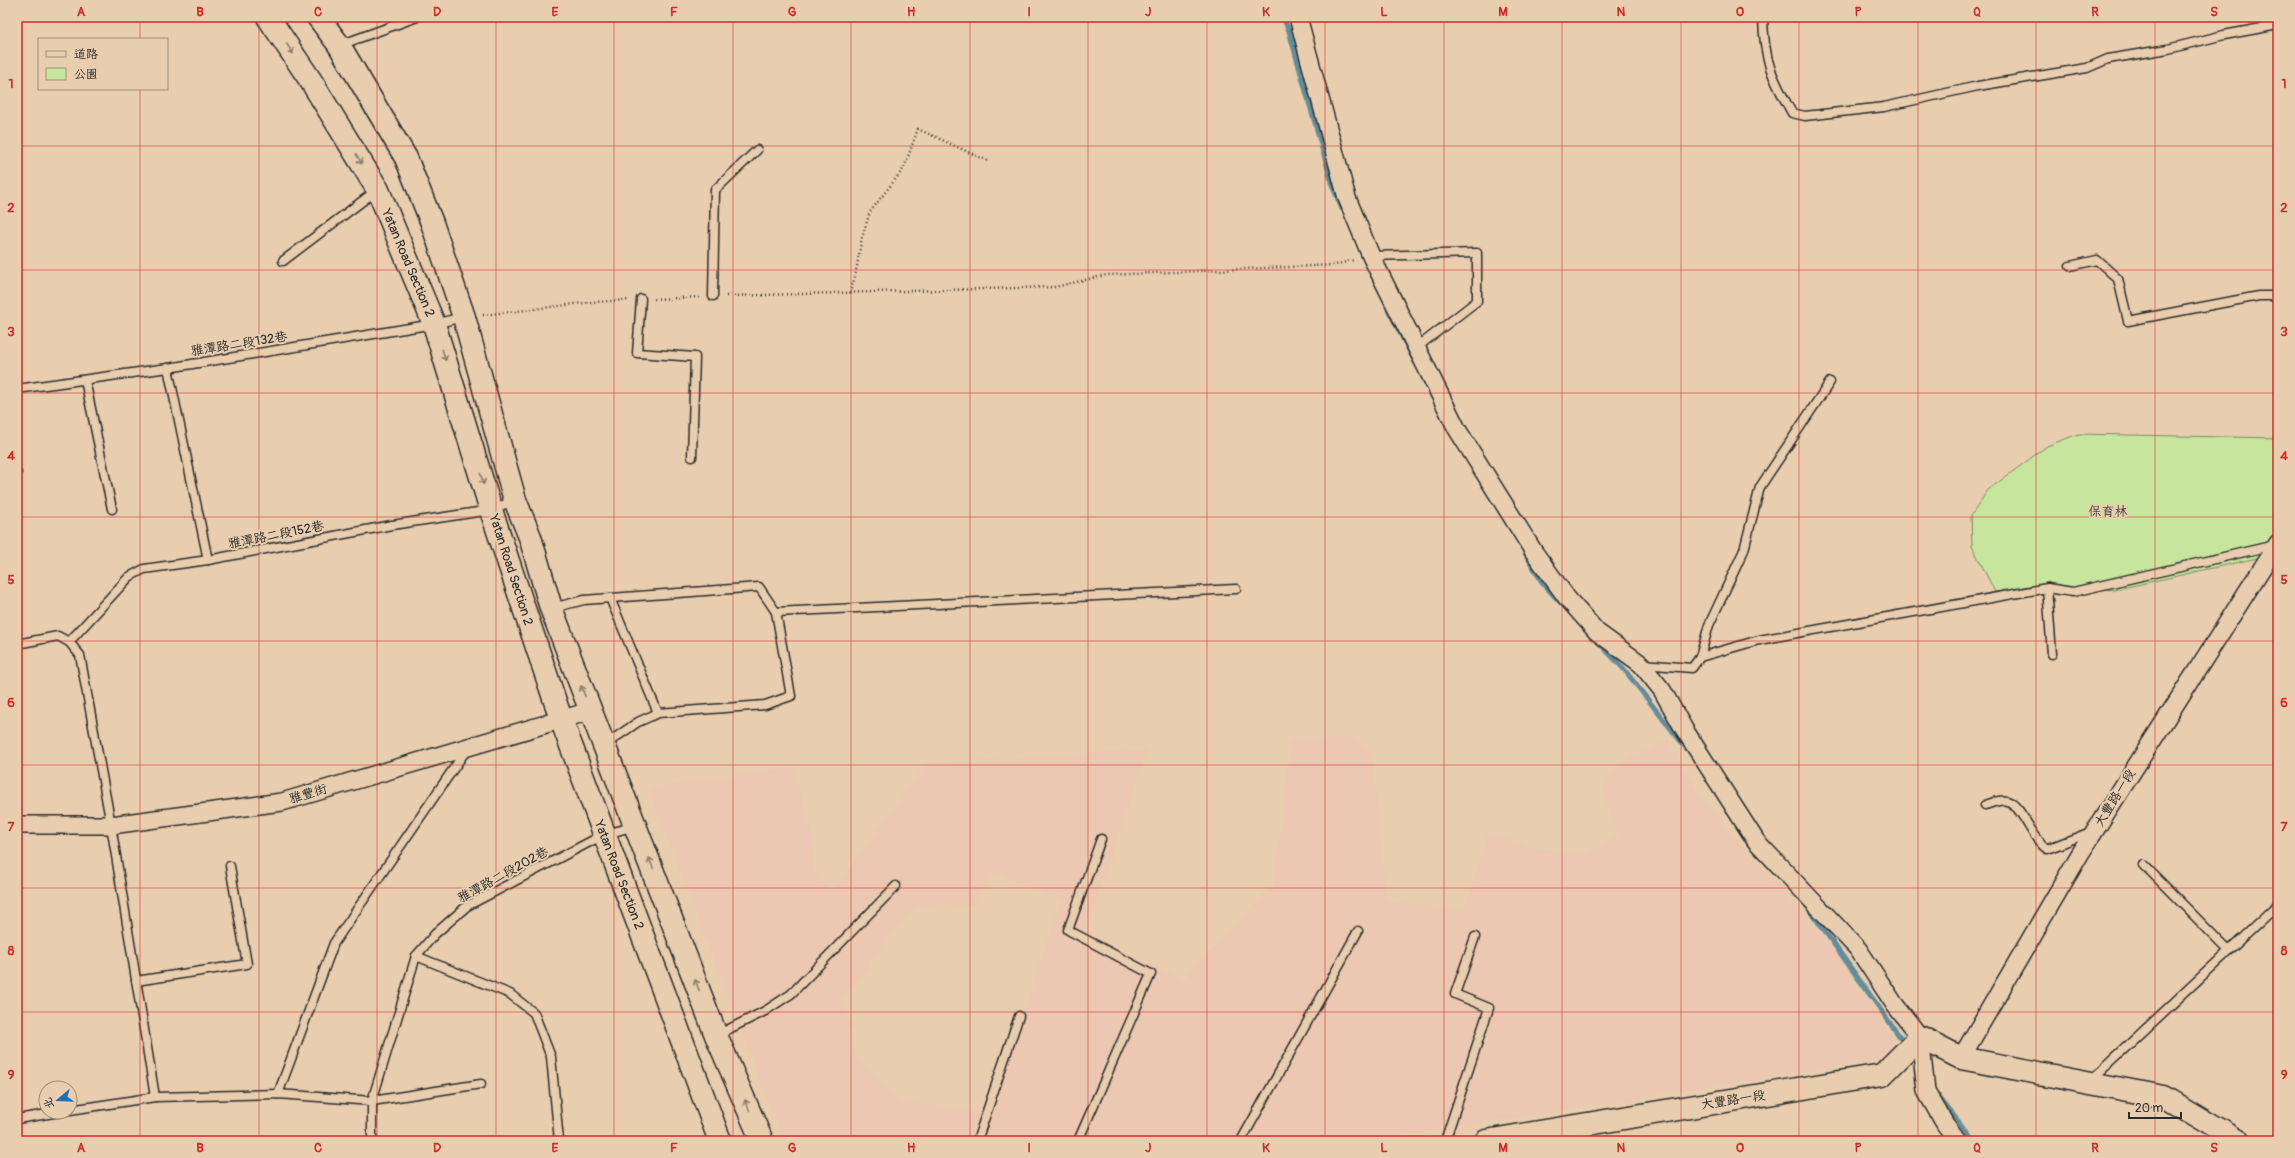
<svg xmlns="http://www.w3.org/2000/svg" width="2295" height="1158" viewBox="0 0 2295 1158" font-family="Pangolin,'LXGW WenKai TC',sans-serif">
<rect width="100%" height="100%" fill="#e8ceaf"/>
<filter id="ink" filterUnits="userSpaceOnUse"><feTurbulence type="fractalNoise" baseFrequency=".025" numOctaves="2"/><feDisplacementMap in="SourceGraphic" scale="8" xChannelSelector="R" yChannelSelector="G"/><feConvolveMatrix kernelMatrix="1 2 1 2 8 2 1 2 1" color-interpolation-filters="sRGB"/></filter>
<g filter="url(#ink)">
<polygon fill="#ecc7b1" points="1354,738 1372,753 1386,902 1465,909 1488,834 1540,849 1585,855 1619,836 1602,790 1623,763 1668,740 1702,799 1828,943 1897,1045 1888,1058 1368,1141 981,1141 1061,901 993,872 972,905 916,904 840,1003 858,1027 848,1031 857,1060 900,1101 985,1114 971,1141 783,1141 648,788 793,768 812,834 815,877 833,891 927,764 1148,750 1084,933 1183,980 1274,884 1291,740"/>
<polygon fill="#c7e59d" stroke="#798864" points="2078,434 2278,438 2278,537 2266,556 2114,590 2085,587 2068,594 2051,586 1995,592 1972,546 1971,516 1988,490 2047,446"/>
<g fill="none" stroke-linecap="round" stroke-linejoin="round">
<g stroke="#628e9c" stroke-width="5">
<polyline points="1283,17 1289,31 1333,187 1342,209"/>
<polyline points="1387,307 1415,362"/>
<polyline points="1525,553 1543,584 1561,603"/>
<polyline points="1599,643 1623,668 1686,748"/>
<polyline points="1806,905 1905,1044"/>
<polyline points="1938,1096 1974,1141"/>
</g>
<defs>
<g id="lane">
<path d="M1763,17C1764,60 1771,76 1792,113L1805,116L1884,107L1978,86L2087,68L2108,59L2168,49L2224,35L2278,25"/>
<polyline points="340,45 417,17"/>
<polyline points="1371,256 1477,253 1477,301 1416,348"/>
<polyline points="283,261 377,190"/>
<polyline points="2070,266 2097,260 2118,279 2128,321 2259,296 2278,296"/>
<polyline points="713,296 715,190 757,150"/>
<polyline points="641,299 637,353 695,357 692,457"/>
<polyline points="168,368 208,560"/>
<polyline points="85,380 112,509"/>
<polyline points="17,389 168,368 434,324 463,317"/>
<polyline points="17,473 17,474"/>
<polyline points="2047,588 2052,654"/>
<polyline points="610,598 658,713"/>
<polyline points="552,608 584,600 759,587 776,612 1236,589"/>
<polyline points="69,642 129,577 144,569 208,560 392,525 491,510 515,500"/>
<polyline points="17,644 58,636 69,642 80,655 111,825 155,1097"/>
<polyline points="1700,657 1759,640 2047,588 2073,592 2275,545"/>
<polyline points="1642,664 1692,668 1700,657 1709,625 1744,550 1760,487 1830,382"/>
<polyline points="606,744 638,722 658,713 765,705 791,696 776,612"/>
<path d="M1985,805C1992,803 2000,799 2007,801C2022,805 2031,838 2047,849L2091,832"/>
<polyline points="2144,865 2229,951"/>
<polyline points="416,956 510,994 534,1013 551,1057 559,1141"/>
<polyline points="136,981 247,964 230,866"/>
<polyline points="717,1035 765,1011 791,994 896,886"/>
<polyline points="2090,1081 2278,905"/>
<polyline points="278,1094 334,943 467,749"/>
<polyline points="70,1110 155,1097 278,1094 372,1101 481,1084"/>
<polyline points="17,1119 60,1112"/>
<polyline points="372,1141 372,1101 416,956 435,934 467,906 603,835 635,826"/>
<polyline points="977,1141 1019,1016"/>
<polyline points="1078,1141 1151,974 1068,930 1101,839"/>
<polyline points="1241,1141 1358,931"/>
<polyline points="1445,1141 1489,1008 1455,994 1475,937"/>
</g>
<g id="street">
<polyline points="1298,17 1347,198 1371,256 1457,429 1534,552 1567,598 1597,632 1641,664 1662,690 1684,729 1756,841 1858,949 1895,1005 1920,1037 1926,1091 1945,1124 1958,1141"/>
<polyline points="17,825 111,825 282,802 590,711"/>
<polyline points="1961,1058 2080,854 2278,543"/>
</g>
<g id="secondary">
<polyline points="268,17 311,81 378,190 434,324 491,510 561,719 720,1141"/>
<polyline points="318,17 339,45 406,158 432,223 464,317 515,500 530,537 551,608 716,1035 762,1141"/>
<polyline points="1486,1141 1882,1075 1920,1037 1961,1058 2163,1097 2237,1141"/>
</g>
</defs>
<use href="#lane" stroke="#2b2b2b" stroke-width="11"/>
<use href="#street" stroke="#2b2b2b" stroke-width="20"/>
<use href="#secondary" stroke="#2b2b2b" stroke-width="25"/>
<g stroke="#2b2b2b" stroke-width="2.5" stroke-dasharray="1 3" stroke-linecap="butt">
<polyline points="850,293 855,277 862,237 870,212 904,168 918,129 990,162"/>
<polyline points="726,296 1055,287 1106,275 1335,265 1354,260"/>
<polyline points="654,299 701,297"/>
<polyline points="483,315 592,302 629,300"/>
</g>
<use href="#lane" stroke="#e8ceaf" stroke-width="8"/>
<use href="#street" stroke="#e8ceaf" stroke-width="17"/>
<use href="#secondary" stroke="#e8ceaf" stroke-width="22"/>
</g>
<defs><path id="oneway-shaft" d="M-6 0H5M1.5-3L5.5 0L1.5 3" fill="none" stroke-width="1.6" stroke-linecap="round" stroke-linejoin="round"/></defs>
<g stroke="#8a7c6d">
<use href="#oneway-shaft" transform="translate(290 49) rotate(56)"/>
<use href="#oneway-shaft" transform="translate(359 159) rotate(59)"/>
<use href="#oneway-shaft" transform="translate(444 355) rotate(73)"/>
<use href="#oneway-shaft" transform="translate(482 479) rotate(73)"/>
<use href="#oneway-shaft" transform="translate(583 691) rotate(-111)"/>
<use href="#oneway-shaft" transform="translate(651 863) rotate(-111)"/>
<use href="#oneway-shaft" transform="translate(697 985) rotate(-111)"/>
<use href="#oneway-shaft" transform="translate(747 1105) rotate(-114)"/>
</g>
</g>
<path fill="none" stroke="#d62828" stroke-width="1" stroke-opacity="0.55" d="M140,17V39M259,17V1141M377,17V1141M496,17V1141M614,17V1141M733,17V1141M851,17V1141M970,17V1141M1088,17V1141M1207,17V1141M1325,17V1141M1444,17V1141M1562,17V1141M1681,17V1141M1799,17V1141M1918,17V1141M2036,17V1141M2155,17V1141M140,89V1141M17,146H2278M17,270H2278M17,393H2278M17,517H2278M17,641H2278M17,765H2278M17,888H2278M17,1012H2278"/>
<g text-anchor="middle" dominant-baseline="central" stroke-width="4" stroke-linejoin="round" paint-order="stroke">
<g font-size="13" fill="#2b2b2b" stroke="#e8ceaf">
<text transform="translate(408 263) rotate(67)">Yatan Road Section 2</text>
<text transform="translate(239 344) rotate(-9)">雅潭路二段132巷</text>
<text transform="translate(276 535) rotate(-11)">雅潭路二段152巷</text>
<text transform="translate(511 570) rotate(72)">Yatan Road Section 2</text>
<text transform="translate(308 794) rotate(-17)">雅豐街</text>
<text transform="translate(2115 798) rotate(-58)">大豐路一段</text>
<text transform="translate(503 875) rotate(-29)">雅潭路二段202巷</text>
<text transform="translate(619 875) rotate(69)">Yatan Road Section 2</text>
<text transform="translate(1733 1100) rotate(-9)">大豐路一段</text>
</g>
<g font-size="13" fill="#3b3e36" stroke="#e8ceaf">
<text x="2108" y="512">保育林</text>
</g>
</g>
<rect width="2295" height="1158" fill="none" stroke="#e8ceaf" stroke-width="44"/>
<rect x="38" y="38" width="130" height="52" fill="#e8ceaf" stroke="#9c8d7a"/>
<rect x="46" y="51" width="20" height="6" fill="#e8ceaf" stroke="#9c8d7a"/>
<text x="74" y="58" font-size="12" fill="#2b2b2b">道路</text>
<rect x="46" y="68" width="20" height="12" fill="#c7e59d" stroke="#9c8d7a"/>
<text x="74" y="78" font-size="12" fill="#2b2b2b">公園</text>
<g transform="translate(58 1100) rotate(251)"><circle r="19" fill="#e8ceaf" stroke="#9c8d7a"/>
<path d="M0-3L7 15L0 10L-7 15Z" fill="#1f6fb2"/>
<text y="-6" font-size="11" font-weight="bold" text-anchor="middle" fill="#2b2b2b">北</text>
</g>
<path d="M2129 1112v6h52v-6" fill="none" stroke="#2b2b2b" stroke-width="2"/>
<text x="2135" y="1112" font-size="12" fill="#2b2b2b" stroke="#e8ceaf" stroke-width="3" paint-order="stroke">20 m</text>
<rect x="22" y="22" width="2251" height="1114" fill="none" stroke="#d62828" stroke-width="1.5"/>
<g font-size="13" text-anchor="middle" font-weight="bold" fill="#d62828">
<text x="81" y="16">A</text>
<text x="200" y="16">B</text>
<text x="318" y="16">C</text>
<text x="437" y="16">D</text>
<text x="555" y="16">E</text>
<text x="674" y="16">F</text>
<text x="792" y="16">G</text>
<text x="911" y="16">H</text>
<text x="1029" y="16">I</text>
<text x="1148" y="16">J</text>
<text x="1266" y="16">K</text>
<text x="1384" y="16">L</text>
<text x="1503" y="16">M</text>
<text x="1621" y="16">N</text>
<text x="1740" y="16">O</text>
<text x="1858" y="16">P</text>
<text x="1977" y="16">Q</text>
<text x="2095" y="16">R</text>
<text x="2214" y="16">S</text>
<text x="11" y="88">1</text>
<text x="2284" y="88">1</text>
<text x="11" y="212">2</text>
<text x="2284" y="212">2</text>
<text x="11" y="336">3</text>
<text x="2284" y="336">3</text>
<text x="11" y="460">4</text>
<text x="2284" y="460">4</text>
<text x="11" y="584">5</text>
<text x="2284" y="584">5</text>
<text x="11" y="707">6</text>
<text x="2284" y="707">6</text>
<text x="11" y="831">7</text>
<text x="2284" y="831">7</text>
<text x="11" y="955">8</text>
<text x="2284" y="955">8</text>
<text x="11" y="1079">9</text>
<text x="2284" y="1079">9</text>
<text x="81" y="1152">A</text>
<text x="200" y="1152">B</text>
<text x="318" y="1152">C</text>
<text x="437" y="1152">D</text>
<text x="555" y="1152">E</text>
<text x="674" y="1152">F</text>
<text x="792" y="1152">G</text>
<text x="911" y="1152">H</text>
<text x="1029" y="1152">I</text>
<text x="1148" y="1152">J</text>
<text x="1266" y="1152">K</text>
<text x="1384" y="1152">L</text>
<text x="1503" y="1152">M</text>
<text x="1621" y="1152">N</text>
<text x="1740" y="1152">O</text>
<text x="1858" y="1152">P</text>
<text x="1977" y="1152">Q</text>
<text x="2095" y="1152">R</text>
<text x="2214" y="1152">S</text>
</g>
</svg>
